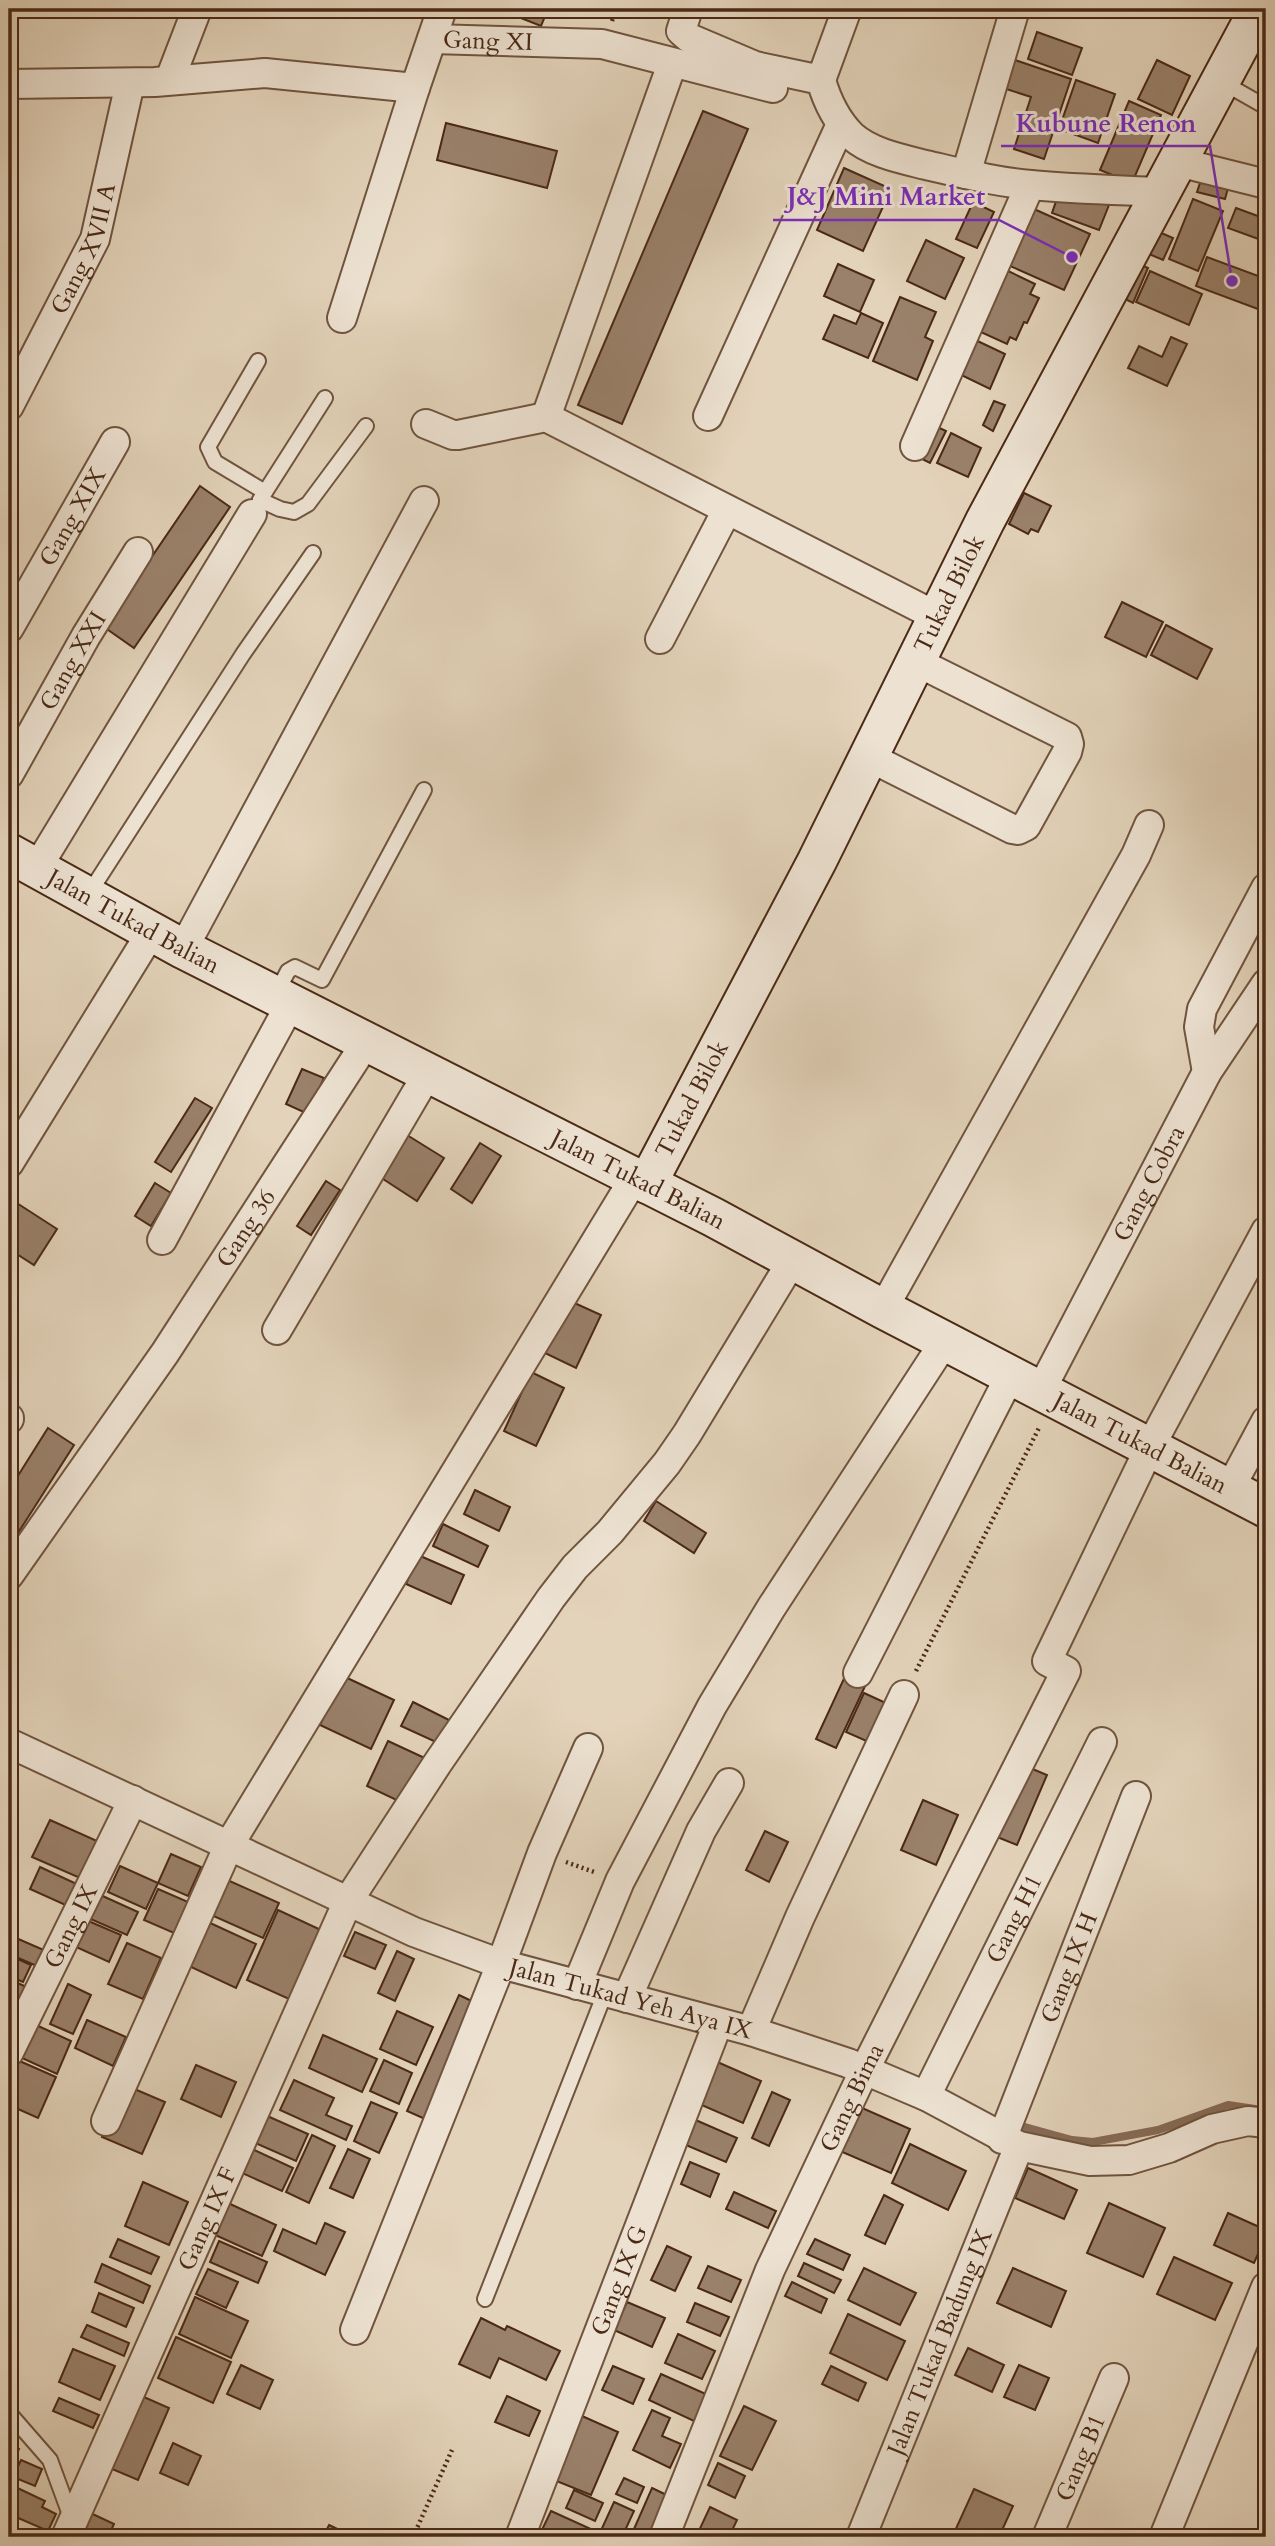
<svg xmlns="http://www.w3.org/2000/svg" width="1275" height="2546" viewBox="0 0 1275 2546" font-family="Cardo,serif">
<rect width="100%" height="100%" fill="#e3d3ba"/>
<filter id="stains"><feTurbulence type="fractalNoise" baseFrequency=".00286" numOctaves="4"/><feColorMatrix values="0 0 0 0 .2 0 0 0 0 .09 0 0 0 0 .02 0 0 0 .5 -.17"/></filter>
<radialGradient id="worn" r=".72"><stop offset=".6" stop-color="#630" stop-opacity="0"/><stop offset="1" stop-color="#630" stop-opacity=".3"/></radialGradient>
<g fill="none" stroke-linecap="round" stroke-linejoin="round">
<polyline stroke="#876c56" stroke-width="8" points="1014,2124 1072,2140 1093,2142 1158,2130 1228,2105 1255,2109"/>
</g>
<g fill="#9a816b" stroke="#4a2915" stroke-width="2">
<polygon points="516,9 548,9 541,26 513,15"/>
<polygon points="1037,32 1082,48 1072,75 1028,59"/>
<polygon points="1006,57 1071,79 1044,159 1014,149 1031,97 997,86"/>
<polygon points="1157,60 1190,76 1172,115 1138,99"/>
<polygon points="1076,80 1115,94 1098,143 1059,129"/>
<polygon points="1129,101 1161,115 1132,183 1100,170"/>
<polygon points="703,111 748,129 622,424 578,405"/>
<polygon points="446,123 557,151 547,188 437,160"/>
<polygon points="844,168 891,189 863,251 817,230"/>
<polygon points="1203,174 1230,181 1225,199 1197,192"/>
<polygon points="1060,190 1109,205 1099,230 1052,213"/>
<polygon points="1193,199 1223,211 1198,271 1169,259"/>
<polygon points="973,202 994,212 977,248 956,239"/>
<polygon points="1025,205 1090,234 1064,290 999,261"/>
<polygon points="1236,208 1266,219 1264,241 1228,228"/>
<polygon points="1159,232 1173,238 1163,260 1149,254"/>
<polygon points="926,240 964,258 945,299 907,281"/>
<polygon points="1266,255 1266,312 1196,286 1207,257 1258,276"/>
<polygon points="1130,260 1148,268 1133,303 1121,297"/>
<polygon points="838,264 874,280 860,312 824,296"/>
<polygon points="1000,267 1035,284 1030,294 1039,298 1027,323 1024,322 1016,340 1010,337 1007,344 972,328"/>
<polygon points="1150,271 1202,294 1189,325 1136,302"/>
<polygon points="900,297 936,312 925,337 933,341 917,380 873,361"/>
<polygon points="861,313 883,323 868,358 823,339 834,315 856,324"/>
<polygon points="967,336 1005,354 990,389 951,370"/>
<polygon points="1171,337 1187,344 1167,386 1128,368 1139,346 1162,357"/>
<polygon points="994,401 1005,405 993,431 983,425"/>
<polygon points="933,425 946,431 930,463 918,457"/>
<polygon points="951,433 981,448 968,477 937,463"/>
<polygon points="200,486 230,507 134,648 104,627"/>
<polygon points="1024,493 1051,506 1038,532 1031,529 1028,534 1009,524"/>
<polygon points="1122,602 1163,622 1146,657 1105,637"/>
<polygon points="1166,625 1212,649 1197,679 1151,655"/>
<polygon points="302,1069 324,1078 308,1114 286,1104"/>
<polygon points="195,1098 212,1108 171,1172 155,1162"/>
<polygon points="407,1135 444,1158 417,1201 380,1177"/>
<polygon points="480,1143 501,1156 472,1203 451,1189"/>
<polygon points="326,1181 340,1190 311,1235 297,1226"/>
<polygon points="155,1183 171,1193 151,1226 135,1216"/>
<polygon points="9,1198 57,1229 34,1265 9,1249"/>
<polygon points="570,1301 601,1315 576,1368 545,1353"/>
<polygon points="531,1372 564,1388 536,1446 504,1431"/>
<polygon points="48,1428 74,1445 18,1533 9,1527 9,1490"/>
<polygon points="475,1490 510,1507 499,1531 464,1514"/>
<polygon points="656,1501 706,1533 694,1553 644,1521"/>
<polygon points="443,1524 488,1546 478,1567 433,1546"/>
<polygon points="418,1555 464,1575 451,1604 406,1584"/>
<polygon points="847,1672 867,1682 836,1748 816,1739"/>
<polygon points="343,1676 394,1700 371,1749 320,1725"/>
<polygon points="864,1693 888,1704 871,1743 846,1732"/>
<polygon points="413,1702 449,1720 438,1743 401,1726"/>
<polygon points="388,1741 429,1760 407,1805 367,1786"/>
<polygon points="1023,1765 1047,1775 1017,1845 992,1835"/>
<polygon points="923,1800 958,1815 936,1865 901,1850"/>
<polygon points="50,1820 97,1841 80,1878 32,1857"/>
<polygon points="765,1831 788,1842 769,1882 746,1870"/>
<polygon points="171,1854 201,1867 188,1896 158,1883"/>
<polygon points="120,1866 158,1883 146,1909 108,1892"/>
<polygon points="40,1867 81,1886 72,1908 30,1889"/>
<polygon points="225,1879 279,1903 263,1938 209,1914"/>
<polygon points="158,1889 188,1902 174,1933 144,1920"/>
<polygon points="96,1893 138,1912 127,1935 86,1917"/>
<polygon points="278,1910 321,1930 289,1999 247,1980"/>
<polygon points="86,1920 121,1935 109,1962 74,1946"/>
<polygon points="208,1922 256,1944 236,1988 189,1966"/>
<polygon points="355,1932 386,1945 375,1969 344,1956"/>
<polygon points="16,1938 46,1951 39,1967 9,1954"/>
<polygon points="127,1943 161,1958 143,1999 108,1984"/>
<polygon points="397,1951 414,1959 395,2001 378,1993"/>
<polygon points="9,1955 31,1965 23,1982 9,1976"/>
<polygon points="9,1979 33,1990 24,2009 9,2002"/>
<polygon points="68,1984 91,1995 73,2034 50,2024"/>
<polygon points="459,1995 478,2004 425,2119 407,2111"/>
<polygon points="397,2011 433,2027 416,2065 380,2049"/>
<polygon points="87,2020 126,2037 113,2066 75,2048"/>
<polygon points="36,2025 71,2041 57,2074 22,2058"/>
<polygon points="323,2035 377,2059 362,2092 309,2068"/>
<polygon points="15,2059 56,2077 38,2118 9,2105 9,2073"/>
<polygon points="384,2060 412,2073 399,2104 370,2091"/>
<polygon points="715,2061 761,2081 743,2123 697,2103"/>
<polygon points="196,2065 236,2082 221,2117 181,2099"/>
<polygon points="294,2080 334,2098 326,2115 352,2126 346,2140 280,2110"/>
<polygon points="125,2085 165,2102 142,2154 102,2137"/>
<polygon points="772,2092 790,2100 769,2146 752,2138"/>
<polygon points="371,2102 397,2113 379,2153 354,2141"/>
<polygon points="853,2104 910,2129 891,2173 833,2148"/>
<polygon points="265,2115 308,2134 296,2161 253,2142"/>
<polygon points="691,2118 737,2138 726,2162 681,2143"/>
<polygon points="312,2135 335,2146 309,2203 286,2192"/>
<polygon points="910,2144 966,2171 948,2210 892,2183"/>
<polygon points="250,2148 293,2168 282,2191 240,2172"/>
<polygon points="348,2149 370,2159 353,2198 330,2188"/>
<polygon points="690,2162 719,2174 710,2197 681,2184"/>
<polygon points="1028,2168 1077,2190 1064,2219 1015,2198"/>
<polygon points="143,2182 188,2202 169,2245 125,2226"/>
<polygon points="734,2192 776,2211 768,2228 726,2209"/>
<polygon points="884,2195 903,2205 885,2244 865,2235"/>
<polygon points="228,2203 276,2225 262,2256 213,2234"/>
<polygon points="1109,2203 1165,2228 1143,2277 1087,2253"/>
<polygon points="1228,2213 1266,2230 1266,2236 1254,2263 1214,2245"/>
<polygon points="325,2223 345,2232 325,2275 274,2251 283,2229 316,2244"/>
<polygon points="118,2239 159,2257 151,2274 110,2257"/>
<polygon points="815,2239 850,2255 843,2270 807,2254"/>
<polygon points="219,2241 267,2262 258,2283 210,2262"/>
<polygon points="667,2246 691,2257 675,2291 651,2280"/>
<polygon points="1174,2257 1232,2283 1215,2320 1157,2294"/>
<polygon points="804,2263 841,2280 834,2293 798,2276"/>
<polygon points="102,2264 150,2286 143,2303 95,2282"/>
<polygon points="708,2266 741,2280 731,2302 698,2288"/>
<polygon points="864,2268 916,2293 900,2325 848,2300"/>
<polygon points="1013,2268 1066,2291 1051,2327 997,2303"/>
<polygon points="208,2269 238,2282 226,2308 196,2294"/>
<polygon points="792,2282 827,2299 821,2313 785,2296"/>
<polygon points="99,2293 134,2308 126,2327 92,2312"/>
<polygon points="195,2297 248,2321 231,2358 179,2334"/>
<polygon points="627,2302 665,2318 652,2347 614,2330"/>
<polygon points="695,2303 729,2317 720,2336 687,2322"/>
<polygon points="848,2314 905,2341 887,2380 830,2353"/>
<polygon points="481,2318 505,2330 507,2326 560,2351 546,2380 499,2358 490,2378 459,2364"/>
<polygon points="87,2325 129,2343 124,2356 81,2337"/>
<polygon points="678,2334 715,2351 702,2379 665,2363"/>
<polygon points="176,2337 231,2362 213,2403 158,2378"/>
<polygon points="968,2348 1004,2365 992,2392 955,2375"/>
<polygon points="73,2349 115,2366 100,2400 59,2382"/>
<polygon points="241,2365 273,2380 260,2409 227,2394"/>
<polygon points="1019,2365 1049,2378 1035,2410 1004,2397"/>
<polygon points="613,2366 644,2379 633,2404 602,2390"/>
<polygon points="831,2366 866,2383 858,2401 822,2384"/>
<polygon points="661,2374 708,2395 696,2422 649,2400"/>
<polygon points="137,2394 169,2408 138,2480 105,2466"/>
<polygon points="507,2396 540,2411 529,2436 495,2422"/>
<polygon points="59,2398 99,2415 93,2428 53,2411"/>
<polygon points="744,2406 776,2421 752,2470 720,2456"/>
<polygon points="652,2410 670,2418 662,2436 681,2444 670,2468 633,2450"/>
<polygon points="582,2416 618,2432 591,2495 554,2480"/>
<polygon points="173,2443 201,2456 188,2485 160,2473"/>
<polygon points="9,2444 19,2449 9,2470"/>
<polygon points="21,2460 42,2469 35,2486 13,2477"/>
<polygon points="718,2463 745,2476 735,2498 708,2485"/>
<polygon points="624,2478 644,2487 637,2503 616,2494"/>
<polygon points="9,2484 45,2501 42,2507 56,2514 48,2531 9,2514"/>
<polygon points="652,2488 673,2498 653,2537 634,2529"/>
<polygon points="974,2489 1013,2506 999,2537 964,2537 954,2533"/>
<polygon points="574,2490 603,2503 595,2521 566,2508"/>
<polygon points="614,2502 634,2511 622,2537 598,2537"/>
<polygon points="710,2507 737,2520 729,2537 696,2537"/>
<polygon points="82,2509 114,2524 108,2537 69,2537"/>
<polygon points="551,2511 593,2530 590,2537 549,2537 540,2534"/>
<polygon points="329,2525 354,2537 323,2537"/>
</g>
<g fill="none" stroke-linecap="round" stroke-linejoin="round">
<defs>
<g id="lane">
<polyline points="1222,82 1266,107"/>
<polyline points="258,361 208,447 215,462 265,492"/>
<polyline points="260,500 280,509 294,512 308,504 366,426"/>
<polyline points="260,500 325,398"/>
<polyline points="88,895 243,654 313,553"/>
<polyline points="276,994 288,971 295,967 322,980 424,790"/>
<polyline points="485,2299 605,1993"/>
<polyline points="9,2413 50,2460 72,2520"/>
</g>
<g id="street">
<path d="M688,9L681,31L689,38L755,66L821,80C827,101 836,120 852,136C871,153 902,159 926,165C961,173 996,182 1031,185C1074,189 1117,190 1160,192"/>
<path id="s1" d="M432,39L602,44L773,88"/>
<polyline points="170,79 197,9"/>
<polyline points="821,80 847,9"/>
<polyline points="9,84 155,82 265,73 415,88 442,9"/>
<polyline points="1178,162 1266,184"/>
<polyline points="966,174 1015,9"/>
<polyline points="342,318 415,88"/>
<path id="s2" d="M9,406L95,239L130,83"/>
<polyline points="708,416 841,124"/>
<polyline points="546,417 672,64"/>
<polyline points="426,424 453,435 458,435 546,417 938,617"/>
<polyline points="915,446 1030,185"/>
<path id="s3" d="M9,628L115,442"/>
<polyline points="660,639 727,510"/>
<polyline points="869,757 1012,829 1018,830 1026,826 1067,752 1069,744 1067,737 917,662"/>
<path id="s4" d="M9,774L86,636L138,552"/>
<polyline points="37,868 252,514"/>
<polyline points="183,949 424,501"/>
<polyline points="1207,1072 1199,1027 1202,1009 1266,888"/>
<polyline points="9,1163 152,931"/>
<polyline points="162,1240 291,1003"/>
<polyline points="883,1309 1136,855 1149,825"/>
<polyline points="277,1330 428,1073"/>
<path id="s5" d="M1041,1390L1207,1072L1266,984"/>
<polyline points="9,1419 9,1418"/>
<polyline points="1229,1490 1266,1421"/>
<path id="s6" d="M9,1575L165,1353L367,1041"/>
<polyline points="858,1673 1011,1374"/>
<path id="s7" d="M9,1743L414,1932L501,1964L751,2031L848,2063L926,2096L1019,2146L1090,2161L1129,2160L1169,2148L1212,2129L1248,2121L1266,2123"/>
<polyline points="577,1985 620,1881 712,1706 771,1608 945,1341"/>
<polyline points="627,1998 701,1831 729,1783"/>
<polyline points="751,2031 800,1917 904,1695"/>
<path id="s8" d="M9,2052L133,1800"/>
<path id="s9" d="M926,2096L1102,1742"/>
<polyline points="106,2121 229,1845 635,1177"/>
<path id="s10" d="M1002,2139L1136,1796"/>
<polyline points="355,2330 501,1964 542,1853 588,1748"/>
<path id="s11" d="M66,2537L348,1901L437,1764L551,1598L575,1567L610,1532L667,1463L687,1434L792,1261"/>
<path id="s12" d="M520,2537L718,2023"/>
<path id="s13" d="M664,2537L770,2270L865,2069L1066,1671L1047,1661L1150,1447L1266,1231"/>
<path id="s14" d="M861,2537L1019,2146"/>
<path id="s15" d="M1047,2537L1114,2378"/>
<polyline points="1164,2537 1266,2287"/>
</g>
<g id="secondary">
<path id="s16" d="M9,853L183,949L713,1217L883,1309L1266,1508"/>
<path id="s17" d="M647,1184L817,861L985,521L1259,9"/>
</g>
</defs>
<use href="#lane" stroke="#70543e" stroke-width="18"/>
<use href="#street" stroke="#70543e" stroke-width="32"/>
<use href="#secondary" stroke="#4a2915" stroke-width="42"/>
<g stroke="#4a2915" stroke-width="4.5" stroke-dasharray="2 3.5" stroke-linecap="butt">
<polyline points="612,21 616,9"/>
<polyline points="916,1671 1040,1426"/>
<polyline points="566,1862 597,1873"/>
<polyline points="413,2537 452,2450"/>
</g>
<use href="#lane" stroke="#ede2d2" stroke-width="14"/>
<use href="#street" stroke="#ede2d2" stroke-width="28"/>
<use href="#secondary" stroke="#ede2d2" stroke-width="38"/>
</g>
<g text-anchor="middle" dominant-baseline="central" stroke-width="6" stroke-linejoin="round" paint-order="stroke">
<g font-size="24" fill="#4a2915" stroke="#ede2d2">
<text stroke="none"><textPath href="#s1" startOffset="56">Gang XI</textPath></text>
<text stroke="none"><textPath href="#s2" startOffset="175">Gang XVII A</textPath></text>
<text stroke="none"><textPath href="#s3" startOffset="128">Gang XIX</textPath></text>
<text stroke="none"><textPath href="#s17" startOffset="663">Tukad Bilok</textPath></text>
<text stroke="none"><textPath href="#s4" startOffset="130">Gang XXI</textPath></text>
<text stroke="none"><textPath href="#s16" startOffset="142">Jalan Tukad Balian</textPath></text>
<text stroke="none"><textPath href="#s17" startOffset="96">Tukad Bilok</textPath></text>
<text stroke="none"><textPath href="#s16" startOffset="709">Jalan Tukad Balian</textPath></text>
<text stroke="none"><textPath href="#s5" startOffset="233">Gang Cobra</textPath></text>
<text stroke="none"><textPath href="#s6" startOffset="420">Gang 36</textPath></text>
<text stroke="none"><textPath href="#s16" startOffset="1276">Jalan Tukad Balian</textPath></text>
<text stroke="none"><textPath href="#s9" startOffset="198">Gang H1</textPath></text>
<text stroke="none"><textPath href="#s8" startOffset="140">Gang IX</textPath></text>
<text stroke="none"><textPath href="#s10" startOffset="184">Gang IX H</textPath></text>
<text stroke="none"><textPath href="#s7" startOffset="674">Jalan Tukad Yeh Aya IX</textPath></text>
<text stroke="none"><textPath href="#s13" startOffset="478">Gang Bima</textPath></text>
<text stroke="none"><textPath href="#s11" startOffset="348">Gang IX F</textPath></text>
<text stroke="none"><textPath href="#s12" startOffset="275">Gang IX G</textPath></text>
<text stroke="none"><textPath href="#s14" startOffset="210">Jalan Tukad Badung IX</textPath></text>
<text stroke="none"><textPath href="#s15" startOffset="86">Gang B1</textPath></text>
</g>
</g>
<path fill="none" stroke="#7b2cbf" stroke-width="2.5" d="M1232 281L1210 146H1001M1072 257L999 220H773"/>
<g fill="#7b2cbf" stroke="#ede2d2" stroke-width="2.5">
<circle cx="1232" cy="281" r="7"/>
<circle cx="1072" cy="257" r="7"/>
</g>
<g font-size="26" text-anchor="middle" font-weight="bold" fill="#7b2cbf" stroke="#ede2d2" stroke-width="6" stroke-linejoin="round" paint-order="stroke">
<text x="1106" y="132">Kubune Renon</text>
<text x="886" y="205">J&amp;J Mini Market</text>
</g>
<rect width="1275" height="2546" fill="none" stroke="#e3d3ba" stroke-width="35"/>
<rect x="10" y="10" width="1254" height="2525" fill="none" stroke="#4a2915" stroke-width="3.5"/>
<rect x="18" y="18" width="1240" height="2511" fill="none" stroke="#4a2915" stroke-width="2"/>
<rect width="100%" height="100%" filter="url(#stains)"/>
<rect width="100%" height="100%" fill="url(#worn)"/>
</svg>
